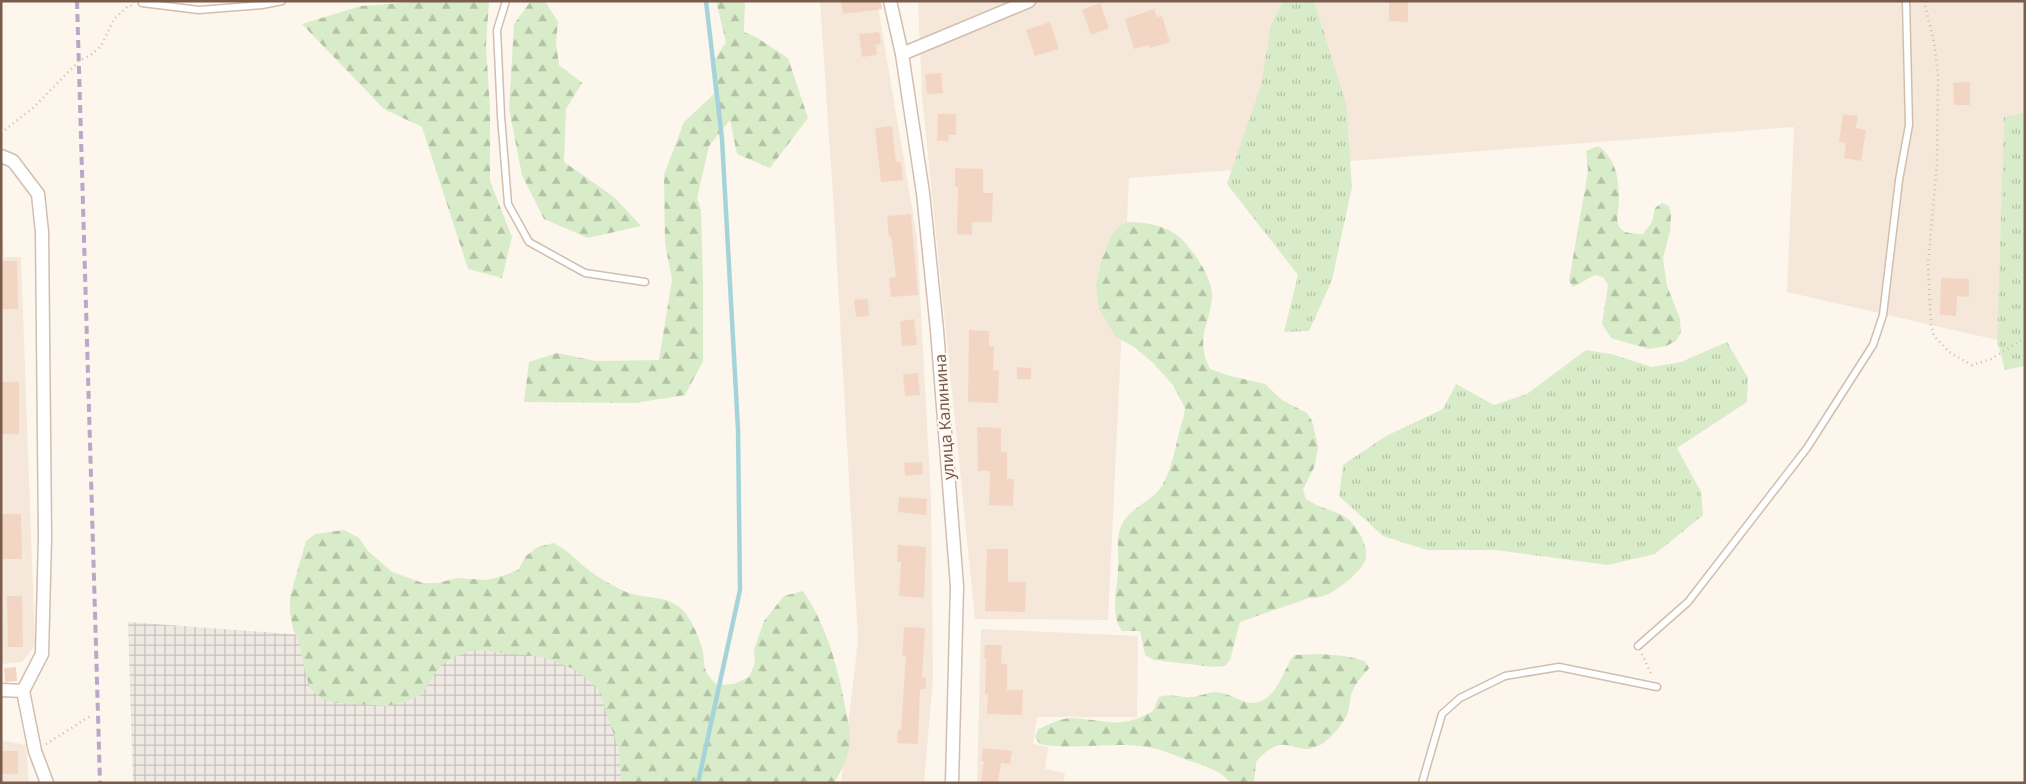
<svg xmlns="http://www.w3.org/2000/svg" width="2026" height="784" viewBox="0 0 2026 784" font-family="'Noto Sans',sans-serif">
<defs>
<pattern id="industrial-grid" width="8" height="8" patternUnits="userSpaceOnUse" patternTransform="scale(1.25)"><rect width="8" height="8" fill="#efe9e4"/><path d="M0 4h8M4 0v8" fill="none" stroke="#c7c0bb"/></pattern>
<pattern id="grass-tufts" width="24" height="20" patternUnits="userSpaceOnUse" patternTransform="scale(1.25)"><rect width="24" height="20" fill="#d8ecc9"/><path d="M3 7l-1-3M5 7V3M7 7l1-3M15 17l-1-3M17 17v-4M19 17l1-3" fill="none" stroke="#b4c2a5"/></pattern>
<pattern id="forest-firs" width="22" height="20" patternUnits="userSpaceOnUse" patternTransform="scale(1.25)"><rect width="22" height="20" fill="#d8ecc9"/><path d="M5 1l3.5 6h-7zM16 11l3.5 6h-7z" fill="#b4c2a5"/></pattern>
</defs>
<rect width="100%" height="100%" fill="#fdf6ec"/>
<g fill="#f5e8da">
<polygon points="820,1 877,1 917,237 931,499 933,678 924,783 841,783 858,641 834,212"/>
<polygon points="918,1 2025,1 2025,112 2004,117 1997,340 1787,292 1794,127 1129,178 1108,620 975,619 922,96"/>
<polygon points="1,177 4,257 21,257 35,645 22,662 1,664"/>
<polygon points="981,629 1138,636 1137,717 1037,717 1033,744 1048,747 1045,769 1065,773 1063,783 977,783"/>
<polygon points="1,740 26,745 29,783 1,783"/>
</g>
<polygon fill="url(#industrial-grid)" points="128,622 644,660 649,783 133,783"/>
<g fill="url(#grass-tufts)">
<polygon points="1283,1 1314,1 1346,103 1352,187 1332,280 1309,331 1284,332 1298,275 1227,184 1261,85 1271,25"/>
<polygon points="2025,112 2025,366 2005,370 1997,340 2004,117"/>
<polygon points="1727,342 1748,378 1747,402 1677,448 1701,492 1703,515 1655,554 1608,565 1495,550 1427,550 1383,536 1339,496 1343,465 1386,436 1443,409 1456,384 1494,405 1527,394 1586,350 1611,354 1652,367 1681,362"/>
</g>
<g fill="url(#forest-firs)">
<polygon points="429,1 489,1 486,46 490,109 490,181 512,237 502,278 468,269 422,127 384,109 302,24 361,6"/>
<polygon points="531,1 545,1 558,22 556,43 559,65 582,83 566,109 564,162 614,197 641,226 588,238 544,219 522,175 509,109 514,24"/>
<polygon points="716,1 745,1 744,32 756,37 788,58 808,118 770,168 737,154 730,120 709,146 697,198 701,210 703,282 703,361 685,395 635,403 524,402 529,362 557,353 596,361 659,360 672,280 665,243 664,175 684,122 714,94 711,65 726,42"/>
<path d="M1598,146C1617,159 1619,181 1619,202C1619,211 1614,222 1621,229C1626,234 1636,234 1643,234L1652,222L1655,208L1662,203L1669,206L1671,215L1670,231L1663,258L1667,286L1680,319L1681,332L1676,341L1666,346L1649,349L1611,338L1602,324L1608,285L1603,277L1595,275L1573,287L1569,281L1585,189L1588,170L1586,151Z"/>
<path d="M1129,222C1143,222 1162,225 1174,233C1189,243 1214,278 1212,298C1209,326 1195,339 1210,369L1230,376L1265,384L1282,400L1307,413L1312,421L1318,447L1315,465L1303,490L1306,499C1319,508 1333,510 1345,517C1357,524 1370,548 1365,561C1362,568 1355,574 1350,579C1336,590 1327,598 1309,598L1240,622L1230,660L1225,666L1214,667L1154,660L1145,655L1140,631H1122C1109,613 1118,588 1118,568C1119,550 1114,531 1127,517C1138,504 1155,499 1163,484C1174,465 1177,436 1184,415L1185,408L1173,385L1152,362L1134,347L1115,336L1099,308L1096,285L1101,262L1110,238L1119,226Z"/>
<path d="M344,530L359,538L368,551L392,572L423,583H438L457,578L486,580L502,576L518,570L526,556L538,547L553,543C566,549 570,554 580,563C592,574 611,585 626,592C646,600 672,594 686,614C692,622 698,635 701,645C707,664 699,670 718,685L734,684L749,677L755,663L754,650L764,621L784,596L803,591C826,624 838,667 845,706C847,717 850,728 850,740C849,755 842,770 834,783H621L619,750L598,688L574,669L542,657L474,650L454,657L440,666L421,695L405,702L386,706L337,703L322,699L310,689L306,675L299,643L293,629L290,613V597L306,541L315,534Z"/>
<path d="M1319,654L1345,656L1365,661L1369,668C1364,675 1356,682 1353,690C1350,695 1350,703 1349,709C1346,721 1330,741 1318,746C1294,758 1286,727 1256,762L1254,783H1231C1220,770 1203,765 1187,760C1174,755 1161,749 1147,747C1111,741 1075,751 1040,744L1035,737L1038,729C1048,725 1060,718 1072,718C1105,720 1121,730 1153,711L1159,697C1171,693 1181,698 1193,697C1201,696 1208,692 1216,692C1236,693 1249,714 1270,695C1279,688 1286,666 1294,655Z"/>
</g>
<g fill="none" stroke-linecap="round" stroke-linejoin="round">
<polyline stroke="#a5d3da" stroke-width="4.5" points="698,783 740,590 738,429 722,139 706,1"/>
</g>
<g fill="#f3d5c3">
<polygon points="841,1 881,1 882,9 843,14"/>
<polygon points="1389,1 1408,1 1408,22 1389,21"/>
<polygon points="1100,3 1109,28 1091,35 1082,10"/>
<polygon points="1154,9 1157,17 1162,16 1170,42 1150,48 1148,45 1134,49 1125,19"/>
<polygon points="1050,22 1059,49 1035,56 1026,30"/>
<polygon points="879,32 881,44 876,45 877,55 862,57 859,34"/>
<polygon points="941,73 943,93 927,94 925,74"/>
<polygon points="1970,82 1970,105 1954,105 1953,83"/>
<polygon points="938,114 956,114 956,135 949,135 948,141 937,141"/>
<polygon points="1843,114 1858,116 1856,128 1866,130 1861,161 1844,158 1846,143 1839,142"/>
<polygon points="892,126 896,162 901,162 903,180 881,182 875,128"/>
<polygon points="955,168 983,169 983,193 993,193 992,222 972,222 972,235 957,234 958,187 955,187"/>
<polygon points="911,214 918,295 891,297 889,278 896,277 891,236 889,237 887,216"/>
<polygon points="1,261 17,261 18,309 1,309"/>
<polygon points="1941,278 1969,279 1969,297 1957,296 1956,316 1940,315"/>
<polygon points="868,299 869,316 856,317 854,300"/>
<polygon points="914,319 917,345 902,346 900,321"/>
<polygon points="969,330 989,331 989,346 994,346 993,370 999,371 998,403 968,402"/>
<polygon points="1017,367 1031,368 1031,379 1017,379"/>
<polygon points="918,373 920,395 905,396 903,374"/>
<rect x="1" y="382" width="18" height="52"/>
<polygon points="977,427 1001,428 1001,452 1007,452 1007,479 1014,479 1013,506 989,505 990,471 978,471"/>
<polygon points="922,462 923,474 905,476 904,463"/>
<polygon points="899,497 927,499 926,515 898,512"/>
<polygon points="1,514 21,514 22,559 1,559"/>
<polygon points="898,545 926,547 924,598 899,596 901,562 897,562"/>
<polygon points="987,549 1008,549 1008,582 1026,582 1025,612 985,611"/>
<polygon points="7,596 22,596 23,647 8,647"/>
<polygon points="904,627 925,628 922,677 926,678 926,689 920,689 918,744 897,743 898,730 901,730 906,656 902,656"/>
<polygon points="985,645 1002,645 1001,664 1007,664 1007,690 1023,690 1022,715 987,714 988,694 985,694 986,658 984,658"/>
<polygon points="16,667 17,681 5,682 4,668"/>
<polygon points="983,748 1012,751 1010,764 1001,763 998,783 981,783 984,761 981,761"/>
<rect x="1" y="751" width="17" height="23"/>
</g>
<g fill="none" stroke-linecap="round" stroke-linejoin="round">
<defs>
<g id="service">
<polyline points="506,1 497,30 501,116 508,204 529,242 585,273 645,282"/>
<polyline points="142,3 199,10 262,5 282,1"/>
<polyline points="1638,646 1688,602 1807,448 1873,345 1883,315 1899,180 1909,125 1906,1"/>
<polyline points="1422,783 1442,714 1460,698 1505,676 1559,667 1657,687"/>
</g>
<g id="minor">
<polyline points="890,1 902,54 923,193 937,330 957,586 952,783"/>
<polyline points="902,54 1029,1"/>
<polyline points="1,156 13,161 38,194 42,232 45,537 42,654 23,691 35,751 47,783"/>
<polyline points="1,690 23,691"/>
</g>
</defs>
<use href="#service" stroke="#d1beb0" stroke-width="9"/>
<use href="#minor" stroke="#d1beb0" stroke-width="15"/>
<g stroke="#d9b8a5" stroke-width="2.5" stroke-dasharray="1 4" stroke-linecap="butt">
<polyline points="1924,1 1934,42 1938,76 1937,164 1928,264 1931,325 1934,336 1949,352 1972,365 1991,359 2025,338"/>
<polyline points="1,133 33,108 79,61 91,55 101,46 114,19 128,6 134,5"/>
<polyline points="1642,654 1652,676"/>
<polyline points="46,744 92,715"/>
</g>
<use href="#service" stroke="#fff" stroke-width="6"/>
<use href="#minor" stroke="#fff" stroke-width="12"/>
<polyline stroke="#b9a8c9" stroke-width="4" stroke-dasharray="8 5" stroke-linecap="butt" points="77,1 100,783"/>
</g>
<g text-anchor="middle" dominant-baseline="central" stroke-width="4" stroke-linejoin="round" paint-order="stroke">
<g font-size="16" fill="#7a5c4d" stroke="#fffaf3">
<text transform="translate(944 417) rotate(-94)">улица Калинина</text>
</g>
</g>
<rect width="2026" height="784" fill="none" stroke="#7a5c4d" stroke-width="5"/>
</svg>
